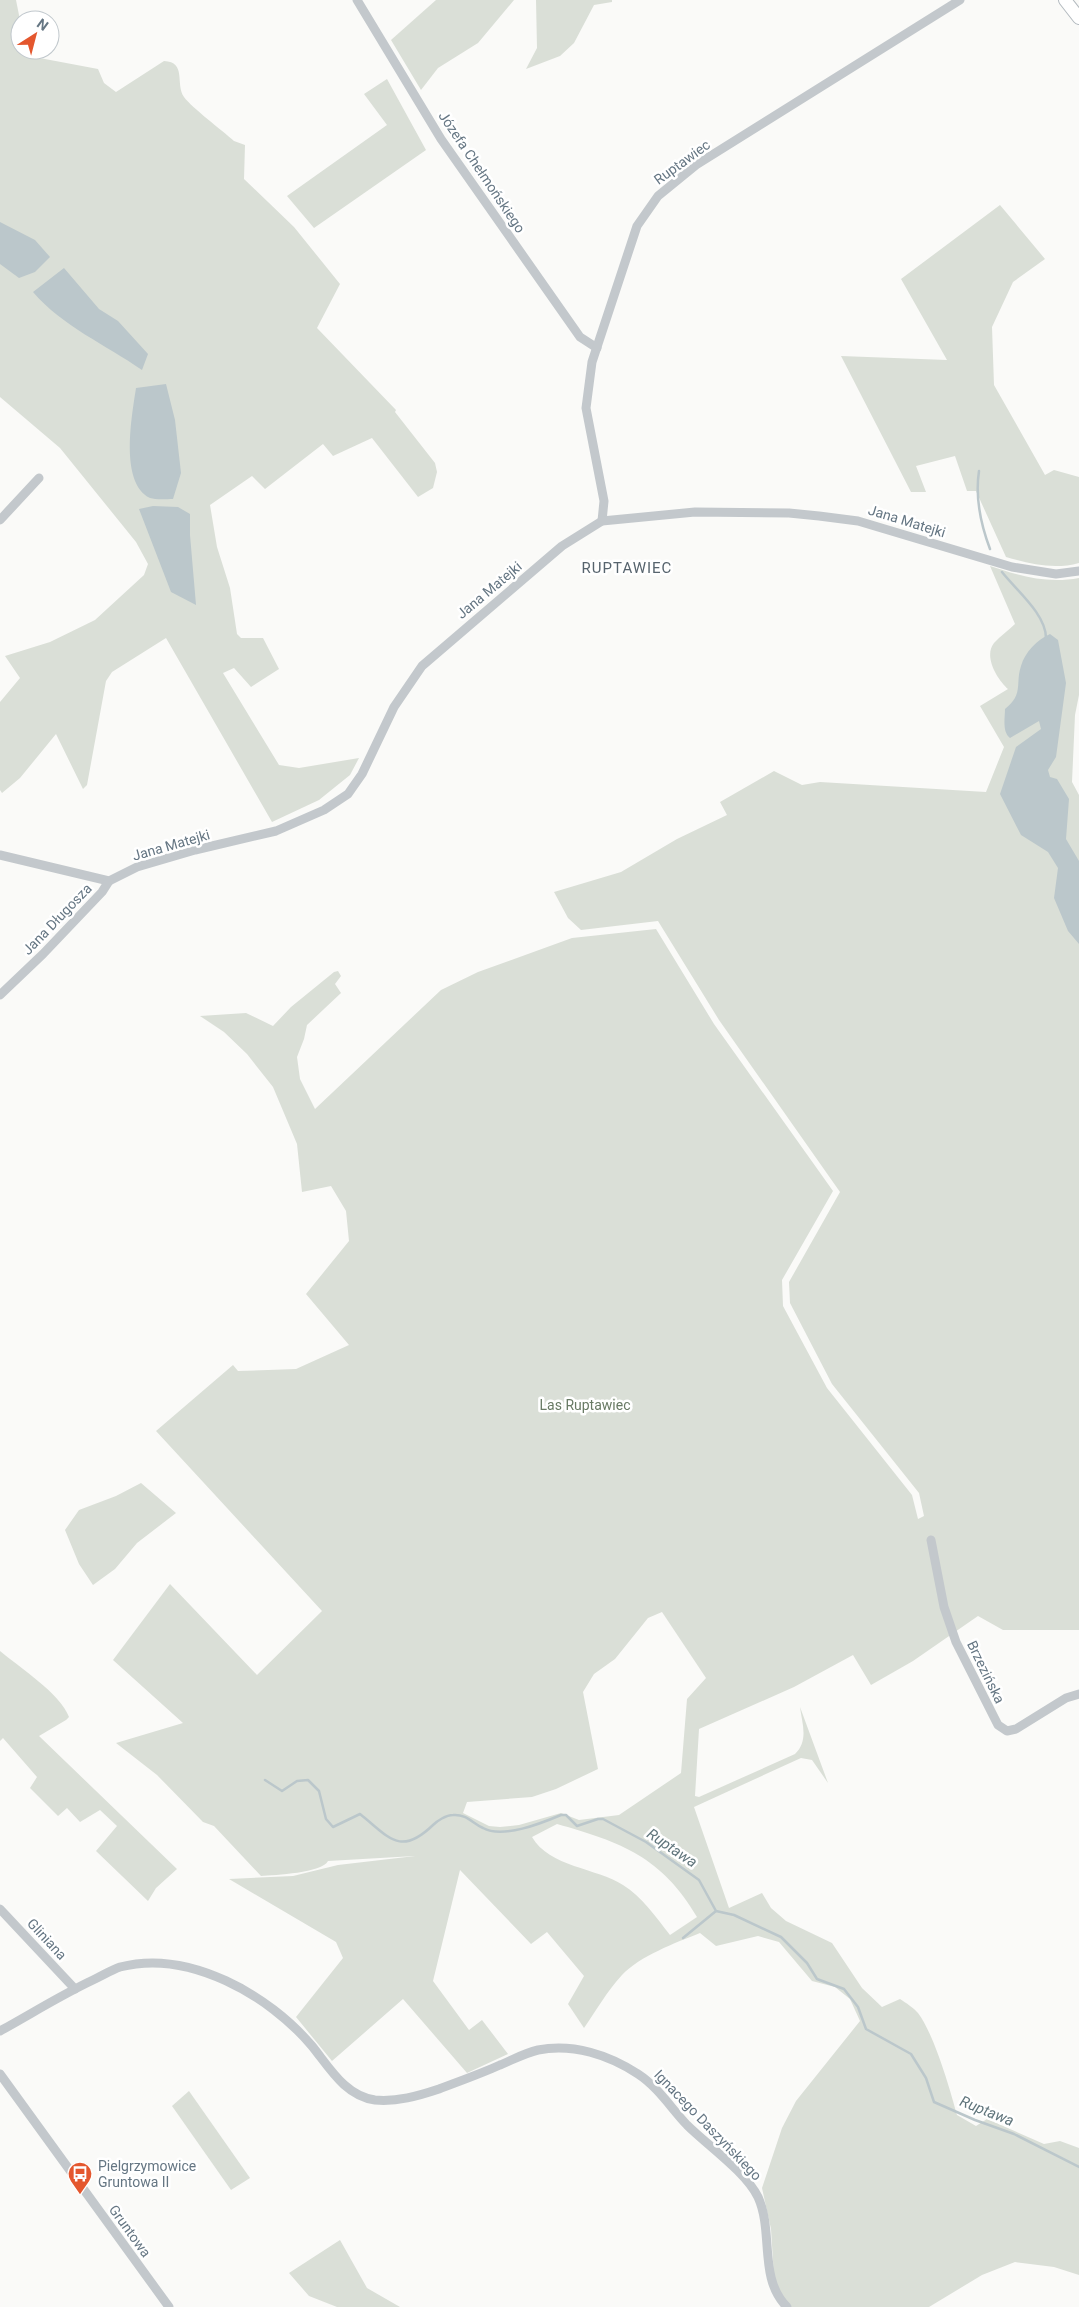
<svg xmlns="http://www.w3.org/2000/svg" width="1079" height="2307" viewBox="0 0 1079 2307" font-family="Roboto,sans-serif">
<rect width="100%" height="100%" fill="#fafaf8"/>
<g fill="#dadfd7" fill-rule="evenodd">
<path d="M0,0H16L20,20V50H27L29,56L98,69L104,83L116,92L164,61C187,62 175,84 184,97C192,108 222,130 234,141L245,145L244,179L294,227L340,284L317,328L396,410L395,412L435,463L437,472L433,488L418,497L372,438L333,456L323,444L265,489L252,476L210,505L217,547L230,588L237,634L241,638H263L279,669L251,687L234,668L223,673L279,765L299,768L359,758L350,775L319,800L272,822L166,638L112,672L106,681L87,785L83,789L56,734L20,778L2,793L0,790V702L20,678L5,656L50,642L95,620L144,575L148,564L136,542L60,448L0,397Z"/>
<polygon points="436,0 514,0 478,43 438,68 421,90 391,40"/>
<polygon points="536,0 612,0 612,2 594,5 574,43 560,56 526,69 537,48"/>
<polygon points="387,79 426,150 314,228 287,196 387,125 364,94"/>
<path d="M1000,205L1045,259L1013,282L992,327L994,385L1045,475L1054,470L1079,477V563C1054,570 1030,564 1006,557L976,491H967L955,456L916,466L926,492H911L841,356L947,360L901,279Z"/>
<path d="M990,566C1020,576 1047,584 1079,578V695L1075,715L1072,782L1079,795V1630H1003L978,1616L913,1661L871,1685L853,1655L794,1687L699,1729L695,1796L699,1797L795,1754C809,1741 802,1723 800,1707L828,1783L812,1760L801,1758L694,1807L729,1908L762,1893L771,1908L786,1921L832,1943L862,1988L882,2007L900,1999C906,2003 914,2008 918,2013C934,2034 950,2089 957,2115L976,2126L987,2119L1044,2144L1060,2141L1079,2148V2275L1054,2267L1015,2262L982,2275L929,2307H791L782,2298L774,2277L771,2229L762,2188L782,2128L796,2101L860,2021L850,1999L835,1987L812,1981L779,1942L758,1936L716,1946L700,1933C675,1943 640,1956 622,1975C607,1991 596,2011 584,2028L568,2004L584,1976L547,1932L531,1944L460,1870L433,1981L469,2030L482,2020L508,2054L467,2073L403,1999L332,2061L296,2017L343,1958L336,1942L229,1879L293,1876L338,1865L415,1856L328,1861C322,1873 275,1875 261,1876L214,1826L203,1822L157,1775L116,1743L183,1723L113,1660L170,1584L257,1675L322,1611L156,1431L233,1365L238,1371L296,1369L349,1345L306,1294L349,1241L346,1211L331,1186L302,1192L297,1144L273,1087L247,1054L224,1032L200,1016L246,1013L273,1026L291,1007L334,972L338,971L341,976L335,984L341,993L307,1025L304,1039L297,1057L300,1079L315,1109L441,990L478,972L572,938L656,929L714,1024L833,1191L782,1280L783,1306L827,1388L912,1495L918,1519L924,1516L919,1493L832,1384L790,1303L789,1282L840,1192L719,1020L658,921L581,930L568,918L554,892L621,872L677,839L727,815L720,802L774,771L802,785L820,782L986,792L1004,747L980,706L1008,689C998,680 983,657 994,643C1000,636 1009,630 1015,624ZM662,1612L706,1678L687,1699L681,1773L619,1815L579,1820L561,1813L519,1825L500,1827L489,1826L463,1813L467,1802L532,1797L556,1789L598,1769L583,1692L594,1674L615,1659L648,1618ZM557,1824C621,1842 662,1857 697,1917L670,1935C656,1917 642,1897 623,1885C597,1868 549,1867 532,1837Z"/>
<polygon points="141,1483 176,1513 137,1543 115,1569 93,1585 79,1564 65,1530 79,1510 116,1496"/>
<path d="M0,1651C20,1668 60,1693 69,1717L66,1720L39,1736L177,1869L156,1888L148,1901L96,1851L117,1826L100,1810L80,1822L67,1808L58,1816L30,1788L37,1777L3,1738L0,1741Z"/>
<polygon points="189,2091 250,2178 231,2190 172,2106"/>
<polygon points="340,2240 367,2288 400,2307 337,2307 309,2296 289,2273"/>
</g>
<g fill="#bbc7cb">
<polygon points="0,222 35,240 50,257 35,272 19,278 0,264"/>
<path d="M64,268L99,309L118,321L148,354L142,370C106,345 62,326 33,292Z"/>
<path d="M166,384L175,420L181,473L173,499C167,499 156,500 150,498C119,483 132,415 136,388Z"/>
<polygon points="153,506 178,507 190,514 190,535 196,605 171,592 139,509"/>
<path d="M1050,634L1058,640L1066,683L1056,757L1048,770L1050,777L1057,779L1069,799L1066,839L1079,861V944L1068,931L1054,898L1058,868L1048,852L1021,835L1000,794L1016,747L1041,729L1039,721L1010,738C1002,732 1005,718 1005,709C1024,694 1015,684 1021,666C1025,652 1037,640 1050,634Z"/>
</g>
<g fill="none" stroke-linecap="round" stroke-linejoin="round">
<g stroke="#bbc7cb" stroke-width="2.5">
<path d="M979,471C975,497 981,525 990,549"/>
<path d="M1002,572C1016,590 1046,614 1046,638"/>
<path d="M265,1780L282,1791L297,1781L308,1780L319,1791L326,1819L333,1827L360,1814C389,1837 400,1857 433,1825C437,1821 446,1815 453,1815C467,1814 472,1823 483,1828C503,1839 542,1823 561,1815H566L577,1826L598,1819H603L646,1842L699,1880L716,1911L734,1915L781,1937L807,1963L817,1979L844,1989L858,2007L866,2029L911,2054L926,2078L934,2102L975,2120L1014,2134L1079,2167"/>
<polyline points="683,1938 716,1911"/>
</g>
<defs>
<polyline id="secondary" points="1065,0 1079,18"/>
</defs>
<use href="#secondary" stroke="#b3babf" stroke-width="14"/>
<g stroke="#c3c8cc" stroke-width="9">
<polyline points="357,0 441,139 580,337 597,348"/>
<polyline points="0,520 39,478"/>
<polyline points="602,521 604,501 586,408 592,362 637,226 658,196 696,165 960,0"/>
<polyline points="0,855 109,881 137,867 195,850 276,831 324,810 348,794 362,774 394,707 422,666 562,546 602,521 695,512 789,513 819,516 858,521 1012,567 1056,574 1079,571"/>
<polyline points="0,995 43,954 102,892 109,881"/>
<polyline points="931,1540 944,1607 956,1642 998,1725 1007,1731 1016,1729 1066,1698 1079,1694"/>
<polyline points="0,1909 75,1989"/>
<path d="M0,2031C31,2014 61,1995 93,1980C102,1976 111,1970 120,1967C189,1949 269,1995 312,2046C329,2067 345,2096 375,2100C397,2102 418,2096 439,2089C460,2081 480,2074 500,2065C512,2060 525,2053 538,2050C573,2043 609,2055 638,2074C658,2087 671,2108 687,2125C707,2145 746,2172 758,2197C774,2232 758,2278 787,2307"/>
<polyline points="0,2074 169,2307"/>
</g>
<use href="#secondary" stroke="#fff" stroke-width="12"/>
</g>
<defs>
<symbol id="bus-pin" viewBox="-11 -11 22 30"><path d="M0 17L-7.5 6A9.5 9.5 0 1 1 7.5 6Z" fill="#e4572e" stroke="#fff"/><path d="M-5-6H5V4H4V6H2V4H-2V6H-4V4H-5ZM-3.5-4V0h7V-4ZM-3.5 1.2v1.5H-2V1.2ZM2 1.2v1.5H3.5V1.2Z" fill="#fff"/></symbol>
</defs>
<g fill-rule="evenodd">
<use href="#bus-pin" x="66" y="2160" width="28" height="38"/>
</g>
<g text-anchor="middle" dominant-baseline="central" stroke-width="5" stroke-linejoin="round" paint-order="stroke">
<g font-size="14" fill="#657683" stroke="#fff">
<text transform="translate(682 162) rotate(-36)">Ruptawiec</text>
<text transform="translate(482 172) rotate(56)">Józefa Chełmońskiego</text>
<text transform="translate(907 521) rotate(17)">Jana Matejki</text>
<text transform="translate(489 590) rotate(-40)">Jana Matejki</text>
<text transform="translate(171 845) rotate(-16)">Jana Matejki</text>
<text transform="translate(57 919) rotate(-46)">Jana Długosza</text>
<text transform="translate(986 1672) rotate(64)">Brzezińska</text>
<text transform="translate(47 1939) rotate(47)">Gliniana</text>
<text transform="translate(708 2125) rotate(46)">Ignacego Daszyńskiego</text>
<text transform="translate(130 2231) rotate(54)">Gruntowa</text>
</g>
<g font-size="14" fill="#687a64" stroke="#fff">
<text x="585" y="1405">Las Ruptawiec</text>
</g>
<g font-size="14" fill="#657683" stroke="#fff" text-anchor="start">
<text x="98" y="2166">Pielgrzymowice<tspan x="98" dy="16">Gruntowa II</tspan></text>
</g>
<g font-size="15" letter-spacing="1" fill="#57646e" stroke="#fff">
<text x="627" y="568">RUPTAWIEC</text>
</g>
<g font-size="15" font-style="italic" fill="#60757c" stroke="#fff">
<text transform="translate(672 1848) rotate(34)">Ruptawa</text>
<text transform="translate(987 2111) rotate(22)">Ruptawa</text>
</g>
</g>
<g transform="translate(35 35) rotate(36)"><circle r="24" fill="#ffffff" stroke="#c1c8cd"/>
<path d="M0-4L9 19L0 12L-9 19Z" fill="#e4572e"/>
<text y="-8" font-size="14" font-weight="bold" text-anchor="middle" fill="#657683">N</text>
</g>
</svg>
